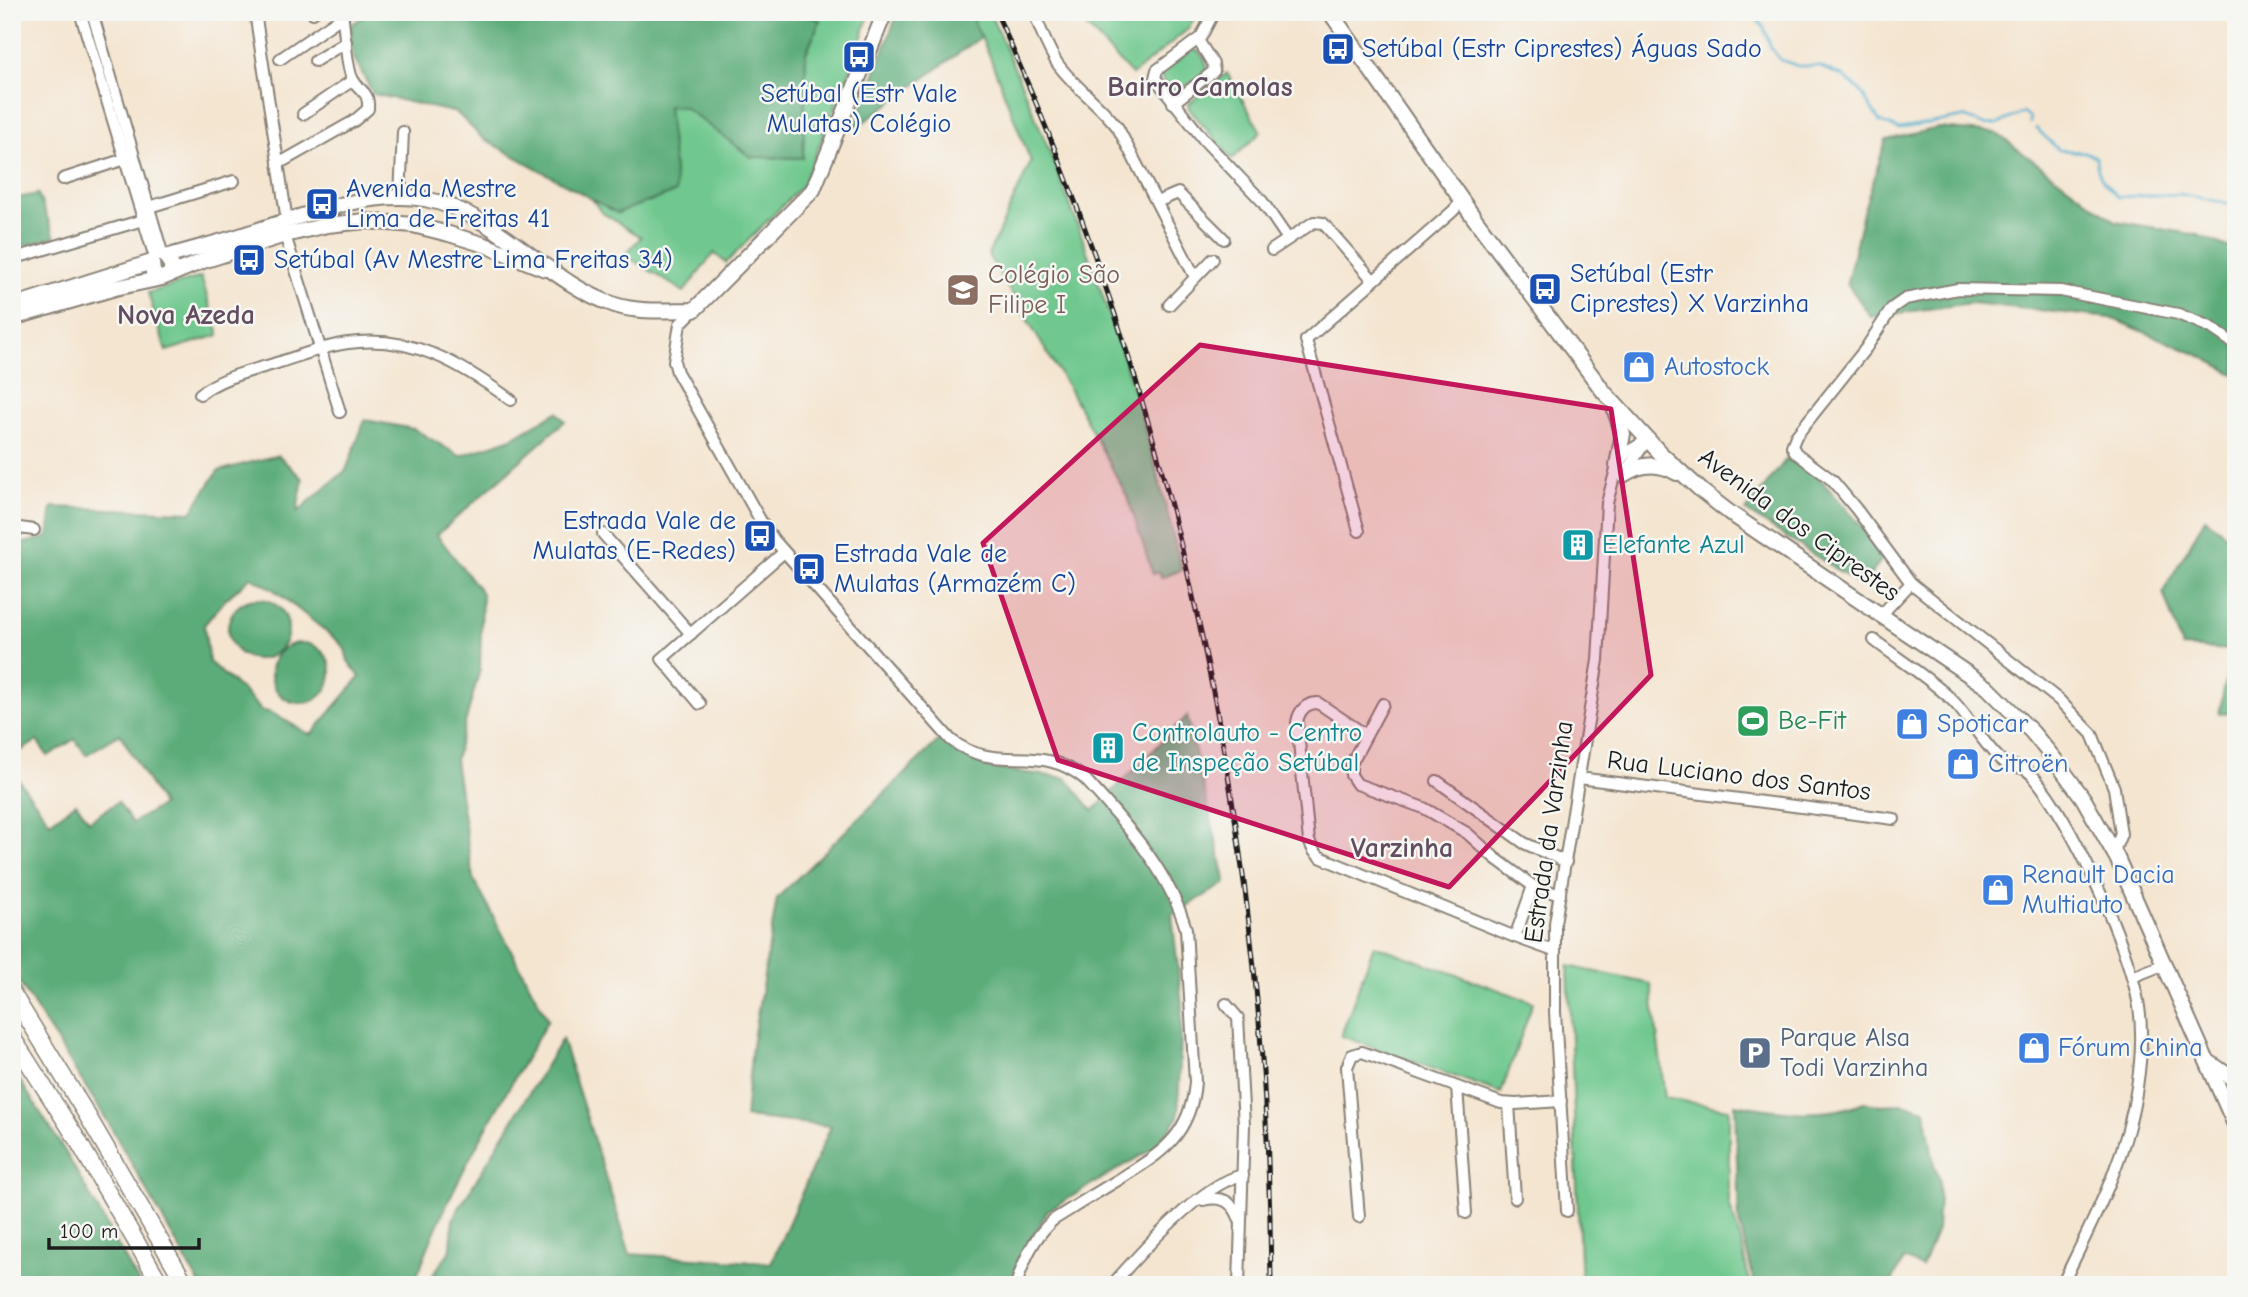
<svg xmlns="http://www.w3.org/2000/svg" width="2248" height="1297" viewBox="0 0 2248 1297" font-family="'Comic Neue',sans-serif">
<rect width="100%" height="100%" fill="#f6f6f2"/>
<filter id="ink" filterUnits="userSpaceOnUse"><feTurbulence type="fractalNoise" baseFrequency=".0143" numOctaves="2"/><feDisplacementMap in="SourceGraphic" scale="14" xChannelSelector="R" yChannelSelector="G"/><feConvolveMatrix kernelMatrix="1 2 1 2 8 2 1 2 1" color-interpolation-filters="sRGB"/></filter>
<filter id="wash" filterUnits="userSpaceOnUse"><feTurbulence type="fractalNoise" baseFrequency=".00686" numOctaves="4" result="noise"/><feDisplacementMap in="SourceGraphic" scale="28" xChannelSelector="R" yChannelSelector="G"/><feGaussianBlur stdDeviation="1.57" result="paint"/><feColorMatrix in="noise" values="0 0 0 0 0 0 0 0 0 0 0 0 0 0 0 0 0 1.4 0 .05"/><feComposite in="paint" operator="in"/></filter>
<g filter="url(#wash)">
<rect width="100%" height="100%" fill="#f4e5d0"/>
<g fill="#6fc88e" stroke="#467255" stroke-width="2">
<polygon points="797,12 870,12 851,69 803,185 726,263 714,253 684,292 625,255 641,237 601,212 592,199 618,213 668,105 684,107 751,157 803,158 806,53 820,21"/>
<path d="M969,12H989C1051,144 1101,282 1143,421C1157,470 1169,521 1182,570L1161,578L1160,572L1153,574L1127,496L1071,392L988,255L1031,162L988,52Z"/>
<polygon points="1103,12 1114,12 1120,21 1131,12 1198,12 1188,29 1132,75 1085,25"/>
<path d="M1193,49C1202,51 1208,63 1207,71L1178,93L1171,92L1162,79L1161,72Z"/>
<polygon points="1227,73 1261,132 1232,159 1189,109 1188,104"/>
<polygon points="201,277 219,335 166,351 148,293"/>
<polygon points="1374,945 1533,1002 1501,1093 1341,1036"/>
<polygon points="1568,966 1651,984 1665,1098 1729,1109 1729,1203 1741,1242 1750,1285 1581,1285"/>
</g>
<g fill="#5bac79" stroke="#3c644a" stroke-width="2" fill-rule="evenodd">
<polygon points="369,12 797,12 820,20 806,53 803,158 751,157 684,107 668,106 676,192 617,213 482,138 457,113 373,94 352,54 351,25"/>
<polygon points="898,12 969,12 981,37 854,129"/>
<polygon points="1938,128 1996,133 2115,221 2197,235 2236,250 2236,375 2201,356 2111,318 1971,303 1871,317 1847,283 1863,212 1886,140"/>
<polygon points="38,194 55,237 12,249 12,199"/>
<path d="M557,412L565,421L437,535L482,593L480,669L455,760L473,878L548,1020C499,1106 446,1191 414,1285H200L108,1122L12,971V771L50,822L76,803L89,821L118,802L132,823L162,805L120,734L86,755L75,739L48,756L37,741L12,756V546L48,537L52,507L191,512L218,471L278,455L303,479L297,512L346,470L365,420L414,429L460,456L512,438ZM251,577L274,590L338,641L345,649L348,661L360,677L311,735L270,712L262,711L243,691L209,662L204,625L225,600Z"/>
<polygon points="1791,453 1814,472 1886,554 1862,586 1746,511"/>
<polygon points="2205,518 2236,543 2236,713 2219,714 2232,650 2182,647 2163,592"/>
<circle cx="258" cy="629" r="30"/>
<circle cx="301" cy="673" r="30"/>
<polygon points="1187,716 1226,883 1172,915 1182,1004 1178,1118 1154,1148 1047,1211 1007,1285 426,1285 451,1249 453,1218 562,1039 630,1254 771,1263 831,1126 745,1117 752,1046 777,898 940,739 987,768 1066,778 1093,811"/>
<polygon points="12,1068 66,1153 140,1285 12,1285"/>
<path d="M1864,1102L1876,1105L1903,1104L1925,1110L1934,1165L1940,1181L1937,1230L1922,1267L1904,1259L1890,1285H1755L1739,1221L1735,1104C1777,1111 1824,1120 1864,1102Z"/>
</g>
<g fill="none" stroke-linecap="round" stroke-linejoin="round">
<g stroke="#4fadcd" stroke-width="2.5">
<polyline points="1693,12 1715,19 1756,18 1764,28 1771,48 1781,60 1798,66 1818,66 1842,76 1859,89 1880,122 1899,129 1963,117 1985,125 1997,124 2023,113 2030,118 2030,123"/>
<path d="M2036,128L2059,150L2085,152L2096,157C2096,175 2106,185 2118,197L2180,194L2236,205"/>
</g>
</g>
</g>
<g filter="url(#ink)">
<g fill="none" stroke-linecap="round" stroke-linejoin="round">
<defs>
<g id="minor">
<polyline points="80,12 155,258 152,262"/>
<polyline points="92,12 163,256 166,257"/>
<polyline points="255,12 287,221"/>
<path d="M1034,12C1040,29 1047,47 1057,63C1074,87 1100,104 1118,128L1195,277"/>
<polyline points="1214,12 1201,37 1157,70 1155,78 1204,140 1262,201 1288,239"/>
<polyline points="313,13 314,12"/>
<polyline points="280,59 343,16"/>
<polyline points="315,61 346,42"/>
<polyline points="1173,103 1214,71 1213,64 1198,40"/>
<polyline points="303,114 353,80"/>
<path d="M278,164L354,121L368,109C369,90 361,93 353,80C346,68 345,29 342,12"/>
<polyline points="63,179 125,159"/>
<polyline points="400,197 403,132"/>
<polyline points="1157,202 1178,193 1224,239"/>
<polyline points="149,207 234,181"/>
<polyline points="285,235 340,412"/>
<polyline points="1272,250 1314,222 1323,223 1373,280"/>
<polyline points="12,259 143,220"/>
<polyline points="1169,305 1213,259"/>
<path d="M694,310L680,324L674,361L677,372L763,525L774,540L951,740C999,776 1038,740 1085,779C1125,823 1169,871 1186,929L1195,1082C1191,1136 1160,1154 1118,1180C1096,1193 1074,1207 1053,1220C1033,1238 1024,1260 1016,1285"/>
<path d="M200,394C223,376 252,371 280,362C302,355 325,346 348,343C412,334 461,364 511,400"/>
<polyline points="1626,471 1647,440"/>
<polyline points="12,527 34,530"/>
<polyline points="1359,531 1306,340 1453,211 1462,201"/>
<polyline points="603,534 691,634"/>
<polyline points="1881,615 1911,583"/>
<path d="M1874,640C1898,659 1934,681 1954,702C1971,720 1983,744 2001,760C2011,769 2022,763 2033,776C2072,821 2130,948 2139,1007C2143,1033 2141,1061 2137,1087C2127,1158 2093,1220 2062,1285"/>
<polyline points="700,704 662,659 784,552"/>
<polyline points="1383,704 1351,764 1351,775 1357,784 1424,808 1467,833 1495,858 1533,886"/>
<path d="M1366,735L1318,703C1306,703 1299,711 1297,722L1309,841L1314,851L1320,857L1515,937"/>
<polyline points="1579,778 1894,819"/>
<polyline points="1437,781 1524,843 1566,862"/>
<polyline points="2114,851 2121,834 2114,788 2092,734 2059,700 1911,583 1857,510 1832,480 1796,453 1792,446 1796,436 1866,348 1892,308 1905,299 1958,289 2061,291 2178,314 2210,327 2236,345"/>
<polyline points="1554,951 1515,937 1533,886 1560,895"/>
<polyline points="2132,977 2165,964"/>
<polyline points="1226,1004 1238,1018 1244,1125 1239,1285"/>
<polyline points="1457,1087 1466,1213"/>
<polyline points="1509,1104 1515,1198"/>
<path d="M1203,1200C1221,1196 1232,1200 1239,1218"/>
<polyline points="1567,1211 1555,1012 1555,923 1598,660 1607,503 1617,465 1627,452 1647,440"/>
<polyline points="1359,1217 1347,1067 1352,1055 1362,1052 1501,1103 1516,1104 1561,1101"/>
<path d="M1112,1285C1140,1253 1202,1183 1243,1175"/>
</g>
<g id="major">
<polyline points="1330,12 1472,215 1604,392 1661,454 1703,492 1730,513 1987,687 2032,732 2055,760 2083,798 2117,858 2236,1127"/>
<path d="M170,273L172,266L166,257C192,249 218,243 243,235C298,218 367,189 425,199C498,213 546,282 615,305C639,313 669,310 694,310L813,190L885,12"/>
<polyline points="12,306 152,262 153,272 158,278"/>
<polyline points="12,318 115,288 162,278 203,261 285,235 327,225 366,221 413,225 449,234 485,245 545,269"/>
<polyline points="1615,411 1623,434 1617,465"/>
<path d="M1623,475C1641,463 1659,462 1677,473"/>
<polyline points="2209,1062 2236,1081"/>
</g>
<g id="highway">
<polyline points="12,993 87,1115 186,1285"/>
<polyline points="12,1037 77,1139 161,1285"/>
</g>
</defs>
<use href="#minor" stroke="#888076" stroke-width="14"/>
<use href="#major" stroke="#888076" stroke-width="18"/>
<use href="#highway" stroke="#888076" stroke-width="19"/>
<use href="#minor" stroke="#fff" stroke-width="10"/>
<use href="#major" stroke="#fff" stroke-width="14"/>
<use href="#highway" stroke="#fff" stroke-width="16"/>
<defs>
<path id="rail" d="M996,12C1179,410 1269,848 1271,1285"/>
</defs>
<use href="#rail" stroke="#1c1c1c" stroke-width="5"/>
<use href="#rail" stroke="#f6f6f2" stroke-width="2.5" stroke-dasharray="8" stroke-linecap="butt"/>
</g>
</g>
<path fill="#c2185b" fill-opacity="0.2" stroke="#c2185b" stroke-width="5" stroke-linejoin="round" d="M1200,345L1611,409L1651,675L1449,887L1058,760L983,543Z"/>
<defs>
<symbol id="bus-square" viewBox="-11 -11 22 22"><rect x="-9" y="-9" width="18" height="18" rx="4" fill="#1a4fb4" stroke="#f6f6f2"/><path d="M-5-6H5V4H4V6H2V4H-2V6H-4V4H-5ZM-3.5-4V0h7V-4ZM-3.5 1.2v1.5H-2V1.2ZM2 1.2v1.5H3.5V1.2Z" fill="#fff"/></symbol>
<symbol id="school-square" viewBox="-11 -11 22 22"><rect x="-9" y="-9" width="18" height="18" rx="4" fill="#8d6e63" stroke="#f6f6f2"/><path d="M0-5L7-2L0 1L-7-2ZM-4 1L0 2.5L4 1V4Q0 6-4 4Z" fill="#fff"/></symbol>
<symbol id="shop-square" viewBox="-11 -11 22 22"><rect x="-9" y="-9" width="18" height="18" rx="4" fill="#3f7fe0" stroke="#f6f6f2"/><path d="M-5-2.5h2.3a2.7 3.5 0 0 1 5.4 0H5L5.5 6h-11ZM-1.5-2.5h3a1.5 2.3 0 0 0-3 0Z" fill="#fff"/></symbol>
<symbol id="building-square" viewBox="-11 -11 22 22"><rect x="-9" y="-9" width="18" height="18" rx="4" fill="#0f9aa8" stroke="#f6f6f2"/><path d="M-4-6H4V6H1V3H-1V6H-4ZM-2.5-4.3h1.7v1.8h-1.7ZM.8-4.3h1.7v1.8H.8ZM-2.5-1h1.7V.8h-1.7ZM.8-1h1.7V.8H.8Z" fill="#fff"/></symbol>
<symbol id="stadium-square" viewBox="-11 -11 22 22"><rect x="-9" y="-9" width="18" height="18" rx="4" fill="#2e9e5b" stroke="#f6f6f2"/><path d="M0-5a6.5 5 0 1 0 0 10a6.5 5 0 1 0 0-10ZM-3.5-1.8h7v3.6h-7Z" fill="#fff"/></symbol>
<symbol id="parking-square" viewBox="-11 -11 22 22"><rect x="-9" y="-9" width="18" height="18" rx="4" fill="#5c6f8a" stroke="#f6f6f2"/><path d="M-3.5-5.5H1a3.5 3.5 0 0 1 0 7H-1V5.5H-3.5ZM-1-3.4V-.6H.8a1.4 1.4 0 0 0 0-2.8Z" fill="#fff"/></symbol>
</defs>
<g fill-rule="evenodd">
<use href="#bus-square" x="1319" y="30" width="38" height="38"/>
<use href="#bus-square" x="840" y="38" width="38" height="38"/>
<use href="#bus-square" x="303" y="185" width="38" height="38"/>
<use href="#bus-square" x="230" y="241" width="38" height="38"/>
<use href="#bus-square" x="1526" y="270" width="38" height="38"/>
<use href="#school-square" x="944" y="271" width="38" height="38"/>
<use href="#shop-square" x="1620" y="348" width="38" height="38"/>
<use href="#bus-square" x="741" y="517" width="38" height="38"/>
<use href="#building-square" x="1559" y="526" width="38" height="38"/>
<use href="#bus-square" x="790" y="550" width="38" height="38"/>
<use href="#stadium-square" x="1734" y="702" width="38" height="38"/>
<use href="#shop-square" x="1893" y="705" width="38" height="38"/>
<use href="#building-square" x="1089" y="729" width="38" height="38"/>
<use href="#shop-square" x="1944" y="745" width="38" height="38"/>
<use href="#shop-square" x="1979" y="871" width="38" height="38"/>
<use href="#shop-square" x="2015" y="1029" width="38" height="38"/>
<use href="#parking-square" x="1736" y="1034" width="38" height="38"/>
</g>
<g text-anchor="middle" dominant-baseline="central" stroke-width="5" stroke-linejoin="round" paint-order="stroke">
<g font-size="26" fill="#164399" stroke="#f6f6f2" text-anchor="start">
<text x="1362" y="49">Setúbal (Estr Ciprestes) Águas Sado</text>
<text x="859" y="94" text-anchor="middle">Setúbal (Estr Vale<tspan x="859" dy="30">Mulatas) Colégio</tspan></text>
<text x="346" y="189">Avenida Mestre<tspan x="346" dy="30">Lima de Freitas 41</tspan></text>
<text x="274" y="260">Setúbal (Av Mestre Lima Freitas 34)</text>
<text x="1570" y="274">Setúbal (Estr<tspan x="1570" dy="30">Ciprestes) X Varzinha</tspan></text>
<text x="736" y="521" text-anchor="end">Estrada Vale de<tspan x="736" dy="30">Mulatas (E-Redes)</tspan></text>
<text x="834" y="554">Estrada Vale de<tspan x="834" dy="30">Mulatas (Armazém C)</tspan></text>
</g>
<g font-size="26" fill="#785e54" stroke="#f6f6f2" text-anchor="start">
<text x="988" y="275">Colégio São<tspan x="988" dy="30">Filipe I</tspan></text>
</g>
<g font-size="26" fill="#366cbe" stroke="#f6f6f2" text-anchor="start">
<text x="1664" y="367">Autostock</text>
<text x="1937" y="724">Spoticar</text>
<text x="1988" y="764">Citroën</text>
<text x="2022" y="875">Renault Dacia<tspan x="2022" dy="30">Multiauto</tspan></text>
<text x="2058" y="1048">Fórum China</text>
</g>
<g font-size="26" fill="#1c1c1c" stroke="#f6f6f2">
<text transform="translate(1799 525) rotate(36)">Avenida dos Ciprestes</text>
<text transform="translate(1739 776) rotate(7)">Rua Luciano dos Santos</text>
<text transform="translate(1549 832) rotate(-82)">Estrada da Varzinha</text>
</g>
<g font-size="26" fill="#0d838f" stroke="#f6f6f2" text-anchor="start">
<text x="1602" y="545">Elefante Azul</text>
<text x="1132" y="733">Controlauto - Centro<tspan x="1132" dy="30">de Inspeção Setúbal</tspan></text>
</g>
<g font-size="26" fill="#27864d" stroke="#f6f6f2" text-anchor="start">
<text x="1778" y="721">Be-Fit</text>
</g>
<g font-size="26" fill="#4e5e75" stroke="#f6f6f2" text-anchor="start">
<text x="1780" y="1038">Parque Alsa<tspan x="1780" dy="30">Todi Varzinha</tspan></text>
</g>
<g font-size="28" font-weight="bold" fill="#634e61" stroke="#f6f6f2">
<text x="1200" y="87">Bairro Camolas</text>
<text x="186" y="315">Nova Azeda</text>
<text x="1402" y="848">Varzinha</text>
</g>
</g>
<rect width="2248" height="1297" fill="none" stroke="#f6f6f2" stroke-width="42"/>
<path d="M49 1238v10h150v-10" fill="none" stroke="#1c1c1c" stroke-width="3.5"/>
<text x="60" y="1238" font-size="21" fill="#1c1c1c" stroke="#f6f6f2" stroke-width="5" paint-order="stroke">100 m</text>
</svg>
